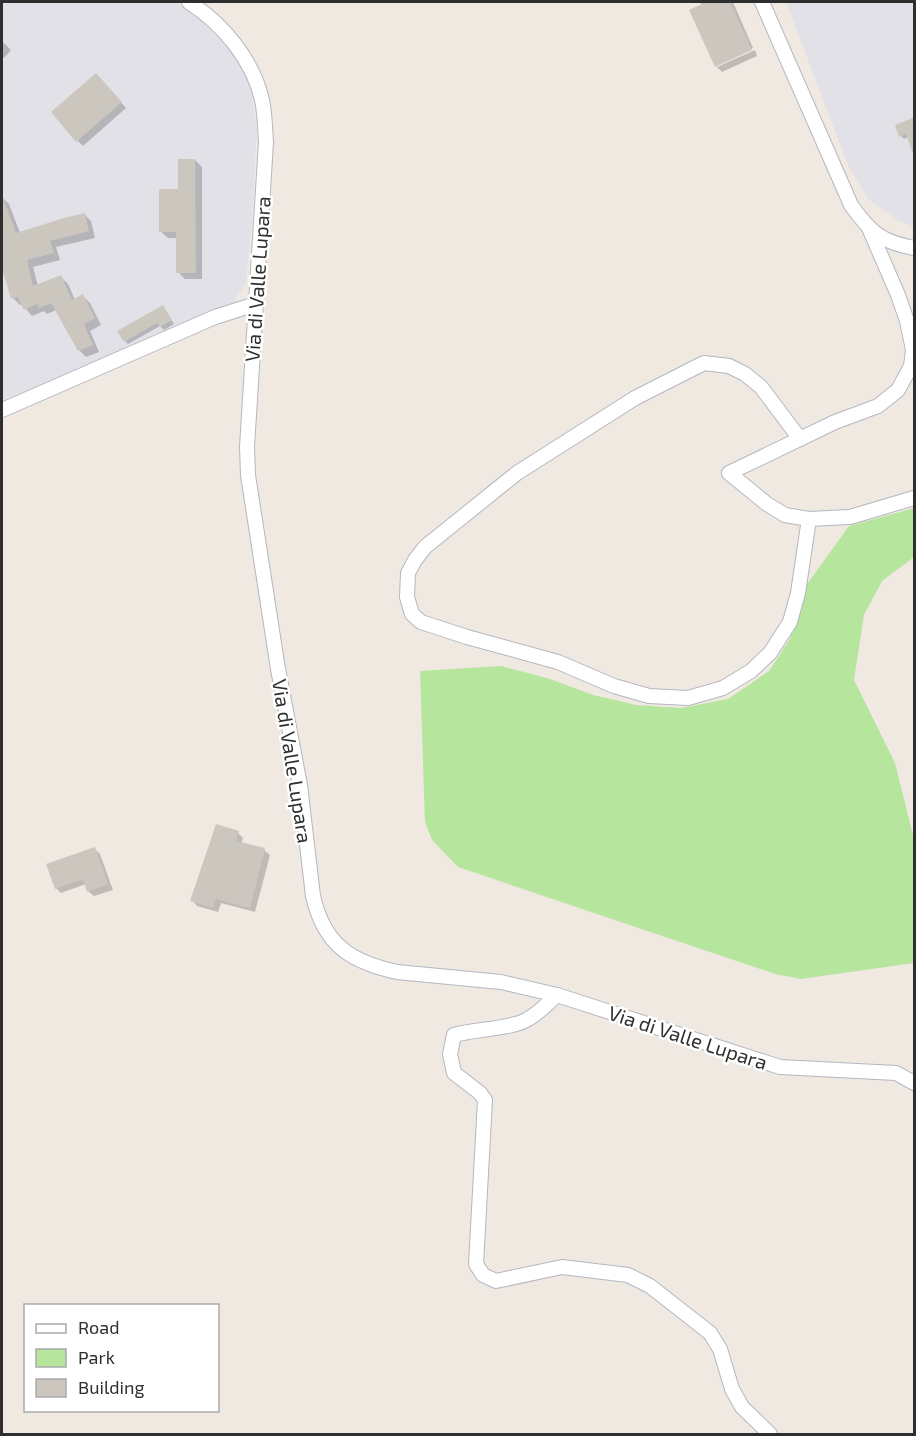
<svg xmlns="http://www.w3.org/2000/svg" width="916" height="1436" viewBox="0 0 916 1436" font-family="'Exo 2',sans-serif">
<rect width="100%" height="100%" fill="#efe9e1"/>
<g fill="#e3e1e8">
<polygon points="2,2 178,2 211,28 242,64 249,77 257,130 252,221 246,282 234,302 101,362 2,400"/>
<polygon points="786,2 914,2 914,227 899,221 869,200 848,165"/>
</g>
<polygon fill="#b6e59e" points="914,508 914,557 882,581 864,615 854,680 895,763 914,839 914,963 801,979 775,974 458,867 432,840 425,822 420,671 501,666 550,679 593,695 636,705 681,708 728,699 769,671 790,639 805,587 849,526"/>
<g fill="#0003">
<polygon points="700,2 733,2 753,48 716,64 716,66 691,11 702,6"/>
<polygon points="2,41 11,50 4,58 2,56"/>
<polygon points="755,50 757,56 722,72 717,67"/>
<polygon points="101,80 126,108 83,146 78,141"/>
<polygon points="914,119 909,137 904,139 901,136"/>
<polygon points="195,160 202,167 202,279 185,279 178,272 177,238 168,238 160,231"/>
<polygon points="2,197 9,204 20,233 84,214 91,221 95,238 56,247 60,260 33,267 38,286 61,277 68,284 75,300 83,296 90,303 101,325 90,331 99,352 86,357 79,350 56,310 47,314 44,311 32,316 22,304 20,305 13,298 3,269 2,269"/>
<polygon points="163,306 174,324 164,330 160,326 128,344 125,341"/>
<polygon points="238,833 243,838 241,844 264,850 270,855 255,912 221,903 218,912 197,906 192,900"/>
<polygon points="95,849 100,854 113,890 94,896 88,891 86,884 61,893 56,888"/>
</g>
<g fill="#cbc7bf">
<polygon points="707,2 730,2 752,50 715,67 689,10"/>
<polygon points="96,73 122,102 76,142 51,112"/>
<polygon points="915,117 915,153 913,154 906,134 899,137 895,125"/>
<polygon points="178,159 195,159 196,273 176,273 176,232 159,232 159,189 178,189"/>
<polygon points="2,197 3,197 16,233 64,218 85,213 89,231 50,241 54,253 27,260 33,286 61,275 72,300 83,294 95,318 84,324 93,345 78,351 51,303 39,308 37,304 24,310 17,297 11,299 2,268"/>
<polygon points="163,305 172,320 160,327 157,323 124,342 117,331"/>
<polygon points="216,824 239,831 236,841 265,848 250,908 216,899 213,908 190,901"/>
<polygon points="95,847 108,884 87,892 83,879 55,889 46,864"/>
</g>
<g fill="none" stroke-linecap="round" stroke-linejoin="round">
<defs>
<g id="minor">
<path d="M189,2C223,24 253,60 262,100C265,114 265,128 266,142L247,447L248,475L278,669L300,785L313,896C324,945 351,962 397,972L501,982L557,995L780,1067L896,1073L914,1083"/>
<path d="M762,2L851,205C870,232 881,242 914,248"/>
<polyline points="869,228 898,295 907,321 913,350 911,366 898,390 878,406 835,422 729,473 767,504 785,515 809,519 850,517 914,498"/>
<polyline points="2,410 215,317 256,304"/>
<polyline points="800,439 761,387 745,374 729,366 704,363 635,398 517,473 425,547 415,560 408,573 407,597 412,614 421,622 467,637 558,662 614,686 649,696 688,698 723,688 751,671 770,653 790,622 798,593 809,519"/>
<path d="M557,995C548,1003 539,1013 528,1019C513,1029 474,1029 454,1035L450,1054L454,1073L480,1093L485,1100L476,1264L483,1275L496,1281L562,1267L628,1275L650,1286L710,1333L720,1349L732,1389L742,1407L770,1434"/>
</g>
</defs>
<use href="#minor" stroke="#b4b7c1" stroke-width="16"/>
<use href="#minor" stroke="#fff" stroke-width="14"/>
</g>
<g text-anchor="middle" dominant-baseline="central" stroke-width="5" stroke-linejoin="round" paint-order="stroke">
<g font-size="20" fill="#2e2e2e" stroke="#fff">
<text transform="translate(257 279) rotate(-86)">Via di Valle Lupara</text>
<text transform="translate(293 761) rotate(81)">Via di Valle Lupara</text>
<text transform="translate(688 1037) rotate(18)">Via di Valle Lupara</text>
</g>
</g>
<rect width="916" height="1436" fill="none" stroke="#2e2e2e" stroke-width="6"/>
<rect x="24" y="1304" width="195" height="108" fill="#ffffff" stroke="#ababab" stroke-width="1.5"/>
<rect x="36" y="1324" width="30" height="9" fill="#ffffff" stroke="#ababab" stroke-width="1.5"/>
<text x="78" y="1334" font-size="18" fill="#2e2e2e">Road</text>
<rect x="36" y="1349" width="30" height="18" fill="#b6e59e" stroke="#ababab" stroke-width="1.5"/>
<text x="78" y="1364" font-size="18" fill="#2e2e2e">Park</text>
<rect x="36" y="1379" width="30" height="18" fill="#cbc7bf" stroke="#ababab" stroke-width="1.5"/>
<text x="78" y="1394" font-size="18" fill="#2e2e2e">Building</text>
</svg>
